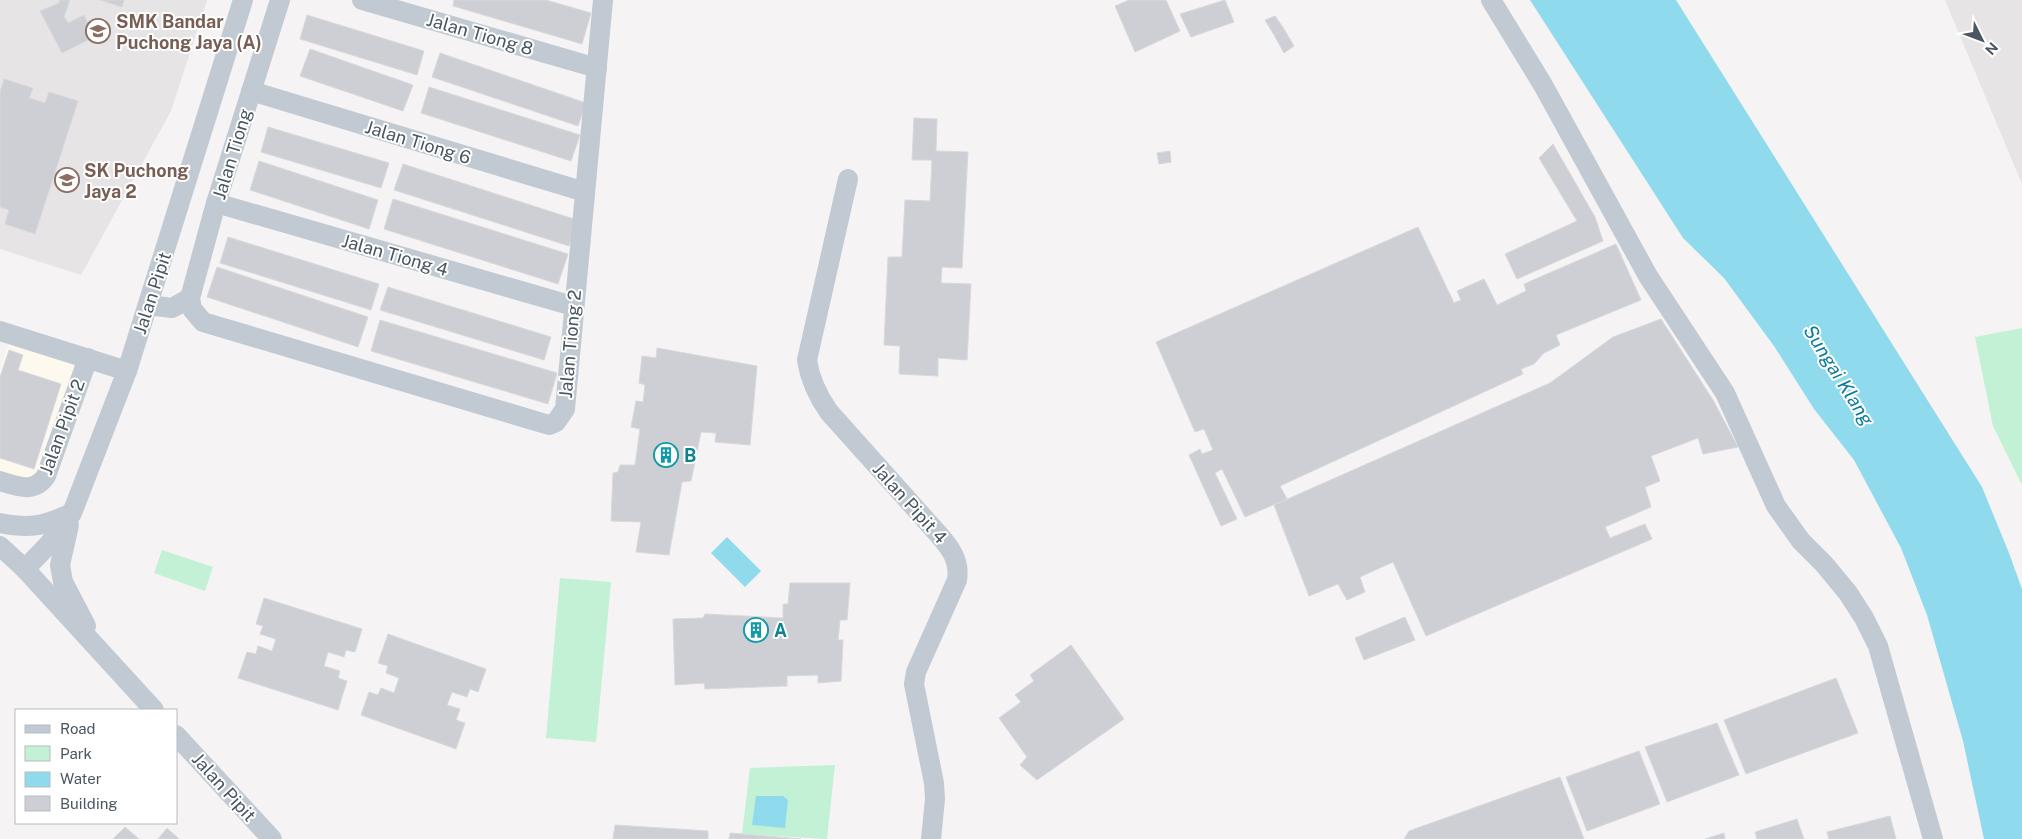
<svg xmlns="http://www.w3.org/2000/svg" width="2022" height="839" viewBox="0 0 2022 839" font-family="'Public Sans',sans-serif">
<rect width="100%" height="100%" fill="#f5f3f3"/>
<polygon fill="#fdf9ef" points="10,339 79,363 36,480 0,474 0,370"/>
<g fill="#e6e4e5">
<polygon points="0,0 207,0 171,111 81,275 0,249"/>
<polygon points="1945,0 2022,0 2022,184"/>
</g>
<g fill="#c3f1d5">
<polygon points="2022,328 2022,485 1993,426 1975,337"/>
<polygon points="162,550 213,567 205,591 154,573"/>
<polygon points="560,578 611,582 596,742 546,738"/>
<polygon points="835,765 827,839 742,834 750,768"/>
</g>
<g fill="#90daee">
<polygon points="1530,0 1676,0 1982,487 2009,553 2022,589 2022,839 1984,839 1963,741 1927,615 1901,548 1854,460 1814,409 1774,346 1724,278 1683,238"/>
<polygon points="727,537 761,571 745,587 711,553"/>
<polygon points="756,796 783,796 788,800 785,828 752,825"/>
</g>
<g fill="#cdcfd5" stroke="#d7d9de">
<polygon points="60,0 70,0 64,17 68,23 84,15 87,22 93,19 98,27 91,31 94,37 62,53 40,11 59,3"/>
<polygon points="100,0 124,0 122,7"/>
<polygon points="454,0 546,0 591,13 582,44 453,6"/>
<polygon points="1129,0 1166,0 1180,31 1135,52 1115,6"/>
<polygon points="1225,0 1234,22 1191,37 1180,14"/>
<polygon points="307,15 424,51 417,75 300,39"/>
<polygon points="1275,16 1284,29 1274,35 1265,20"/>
<polygon points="1284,29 1294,46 1284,53 1274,35"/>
<polygon points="310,49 413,85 403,111 300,76"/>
<polygon points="440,53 586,103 578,126 432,77"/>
<polygon points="4,79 33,88 29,98 45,103 49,92 78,101 35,234 5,224 9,210 0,207 0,92"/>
<polygon points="429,87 580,135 571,161 421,113"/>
<polygon points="914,118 937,119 936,151 968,152 962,268 942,267 941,283 971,284 967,360 938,358 938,376 899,374 900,346 884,345 888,257 902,257 905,200 930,201 932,160 912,160"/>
<polygon points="268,127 389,163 381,188 261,152"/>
<polygon points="1553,144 1595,217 1603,241 1517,279 1505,254 1577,221 1539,158"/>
<polygon points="1170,151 1171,162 1159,164 1157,153"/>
<polygon points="259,161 378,200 369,229 250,190"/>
<polygon points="403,164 577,220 569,246 394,190"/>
<polygon points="393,199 568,254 558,284 384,229"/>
<polygon points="1418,227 1454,303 1461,300 1457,291 1484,279 1497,305 1526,291 1524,284 1616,244 1641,300 1556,335 1560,345 1544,353 1534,364 1521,369 1523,374 1280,486 1287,499 1245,517 1222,469 1215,473 1237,519 1221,526 1189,455 1200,449 1202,454 1213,450 1204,429 1195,432 1156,342"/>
<polygon points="228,237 379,284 371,310 220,263"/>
<polygon points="217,267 368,317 358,347 207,297"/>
<polygon points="388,287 551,337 544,360 380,310"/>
<polygon points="1661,319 1713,400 1738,447 1703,454 1698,438 1651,456 1660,481 1645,487 1651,507 1605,527 1610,538 1645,524 1652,539 1426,636 1393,562 1360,577 1365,592 1347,600 1338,584 1309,596 1274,505 1550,383 1613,337"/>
<polygon points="380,320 557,373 548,404 371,351"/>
<polygon points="657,348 757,366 750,445 715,442 716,433 701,432 691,481 682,482 669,555 636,552 641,522 611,521 613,473 618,472 620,465 635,465 640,429 631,427 636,401 643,402 645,385 639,383 642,356 656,358"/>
<polygon points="9,350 23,355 18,370 61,384 34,469 0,458 0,377"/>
<polygon points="790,583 850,583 847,620 840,620 838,640 843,640 841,681 818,683 818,675 787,676 787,686 705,689 704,683 675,685 673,619 703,618 705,614 783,618 783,604 788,604"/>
<polygon points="264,598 362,629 355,652 346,650 344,657 328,652 324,666 340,671 338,678 347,681 338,710 238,678 247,652 256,654 258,646 272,651 276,639 260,634 263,626 256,624"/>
<polygon points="1405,617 1415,640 1364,660 1355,638"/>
<polygon points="388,634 486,669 478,692 470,689 467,697 452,692 447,705 460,709 456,720 465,723 456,749 361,715 369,692 378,695 381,688 394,693 399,678 386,673 388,666 378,663"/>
<polygon points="1071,645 1124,719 1037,780 1020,765 1027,757 999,718 1021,702 1015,695 1034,681 1030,675"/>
<polygon points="1836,678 1858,733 1746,774 1724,720"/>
<polygon points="1717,723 1739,775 1667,802 1645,747"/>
<polygon points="1639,751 1660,804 1587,831 1566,777"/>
<polygon points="1560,777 1584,839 1404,839 1409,831"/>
<polygon points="1890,816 1896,839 1829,839 1827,832"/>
<polygon points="1797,819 1804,839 1757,839 1755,832"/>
<polygon points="615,825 708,831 708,839 613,839"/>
<polygon points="125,827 139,839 113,839"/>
<polygon points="167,828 179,839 158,839"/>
<polygon points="730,833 742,834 801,839 729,839"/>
<polygon points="1724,833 1725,839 1705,839"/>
</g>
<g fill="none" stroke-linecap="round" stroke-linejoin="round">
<g stroke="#c1cad2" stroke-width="20">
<polyline points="280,0 216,203 190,298 192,309 203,322 549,425 556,422 565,409 603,0"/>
<polyline points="362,0 597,68"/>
<polyline points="1491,0 1543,85 1648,276 1725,393 1776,506 1801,541 1824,564 1848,593 1864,618 1878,646 1933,839"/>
<polyline points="251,91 585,192"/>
<path d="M848,179L807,360C810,380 817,395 829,412L940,536C952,550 960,562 957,580L916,672L914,684L934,783L935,799L931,839"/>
<polyline points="216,203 573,306"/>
<polyline points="148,305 172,308 190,298"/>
<polyline points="0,331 127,371"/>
<path d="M0,481C17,486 34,494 46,476L88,358"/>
<path d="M0,523C30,529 43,526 70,514"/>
<polyline points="69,525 60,565 63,582 86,626"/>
<polyline points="0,546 25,569 154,710"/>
<polyline points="25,569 49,544 72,513 127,371 243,0"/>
<polyline points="176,735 272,839"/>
</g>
</g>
<defs>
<symbol id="school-ring" viewBox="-11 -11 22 22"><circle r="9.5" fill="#fff" stroke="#8d6e63" stroke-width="1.5"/><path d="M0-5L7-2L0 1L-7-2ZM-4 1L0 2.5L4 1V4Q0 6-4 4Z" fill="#8d6e63"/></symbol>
<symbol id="building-ring" viewBox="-11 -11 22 22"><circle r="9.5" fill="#fff" stroke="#0f9aa8" stroke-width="1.5"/><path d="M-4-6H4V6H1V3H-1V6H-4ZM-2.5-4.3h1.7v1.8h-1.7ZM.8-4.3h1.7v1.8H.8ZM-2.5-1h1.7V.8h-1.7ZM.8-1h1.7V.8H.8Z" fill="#0f9aa8"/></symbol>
</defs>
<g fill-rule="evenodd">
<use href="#school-ring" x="84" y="17" width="28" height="28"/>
<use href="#school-ring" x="53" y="166" width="28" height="28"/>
<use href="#building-ring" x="652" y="441" width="28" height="28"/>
<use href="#building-ring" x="742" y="616" width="28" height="28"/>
</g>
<g text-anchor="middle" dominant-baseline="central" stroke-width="4" stroke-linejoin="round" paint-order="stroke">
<g font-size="18" font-weight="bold" fill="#785e54" stroke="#fff" text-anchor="start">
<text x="116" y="21">SMK Bandar<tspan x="116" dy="21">Puchong Jaya (A)</tspan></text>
<text x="84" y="170">SK Puchong<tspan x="84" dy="21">Jaya 2</tspan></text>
</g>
<g font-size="18" fill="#4a5661" stroke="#fff">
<text transform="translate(480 34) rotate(16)">Jalan Tiong 8</text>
<text transform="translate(418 142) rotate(17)">Jalan Tiong 6</text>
<text transform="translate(232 154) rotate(-73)">Jalan Tiong</text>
<text transform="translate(395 255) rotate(16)">Jalan Tiong 4</text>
<text transform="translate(152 293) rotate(-72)">Jalan Pipit</text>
<text transform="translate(570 344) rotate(-85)">Jalan Tiong 2</text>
<text transform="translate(62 427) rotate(-70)">Jalan Pipit 2</text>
<text transform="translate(910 503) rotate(48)">Jalan Pipit 4</text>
<text transform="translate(224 787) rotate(48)">Jalan Pipit</text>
</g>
<g font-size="18" font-weight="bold" fill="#0d838f" stroke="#fff" text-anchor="start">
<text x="684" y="455">B</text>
<text x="774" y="630">A</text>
</g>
<g font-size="19" font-style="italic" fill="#0c7c9b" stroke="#fff">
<text transform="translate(1839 375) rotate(58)">Sungai Klang</text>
</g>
</g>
<rect x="15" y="709" width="162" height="115" fill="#ffffff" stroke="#b7bbc0"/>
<rect x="25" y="725" width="25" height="8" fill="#c1cad2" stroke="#b7bbc0"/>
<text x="60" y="734" font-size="15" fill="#4a5661">Road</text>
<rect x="25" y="746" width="25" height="15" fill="#c3f1d5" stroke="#b7bbc0"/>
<text x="60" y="759" font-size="15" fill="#4a5661">Park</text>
<rect x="25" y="772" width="25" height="15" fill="#90daee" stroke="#b7bbc0"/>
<text x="60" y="784" font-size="15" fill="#4a5661">Water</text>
<rect x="25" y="796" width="25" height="15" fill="#cdcfd5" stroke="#b7bbc0"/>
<text x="60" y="809" font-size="15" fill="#4a5661">Building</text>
<g transform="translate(1982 40) rotate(132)" stroke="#ffffff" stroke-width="4" paint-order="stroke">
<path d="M0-4L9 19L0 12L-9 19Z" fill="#4a5661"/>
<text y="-8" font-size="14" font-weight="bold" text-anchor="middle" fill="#4a5661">N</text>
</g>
</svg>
